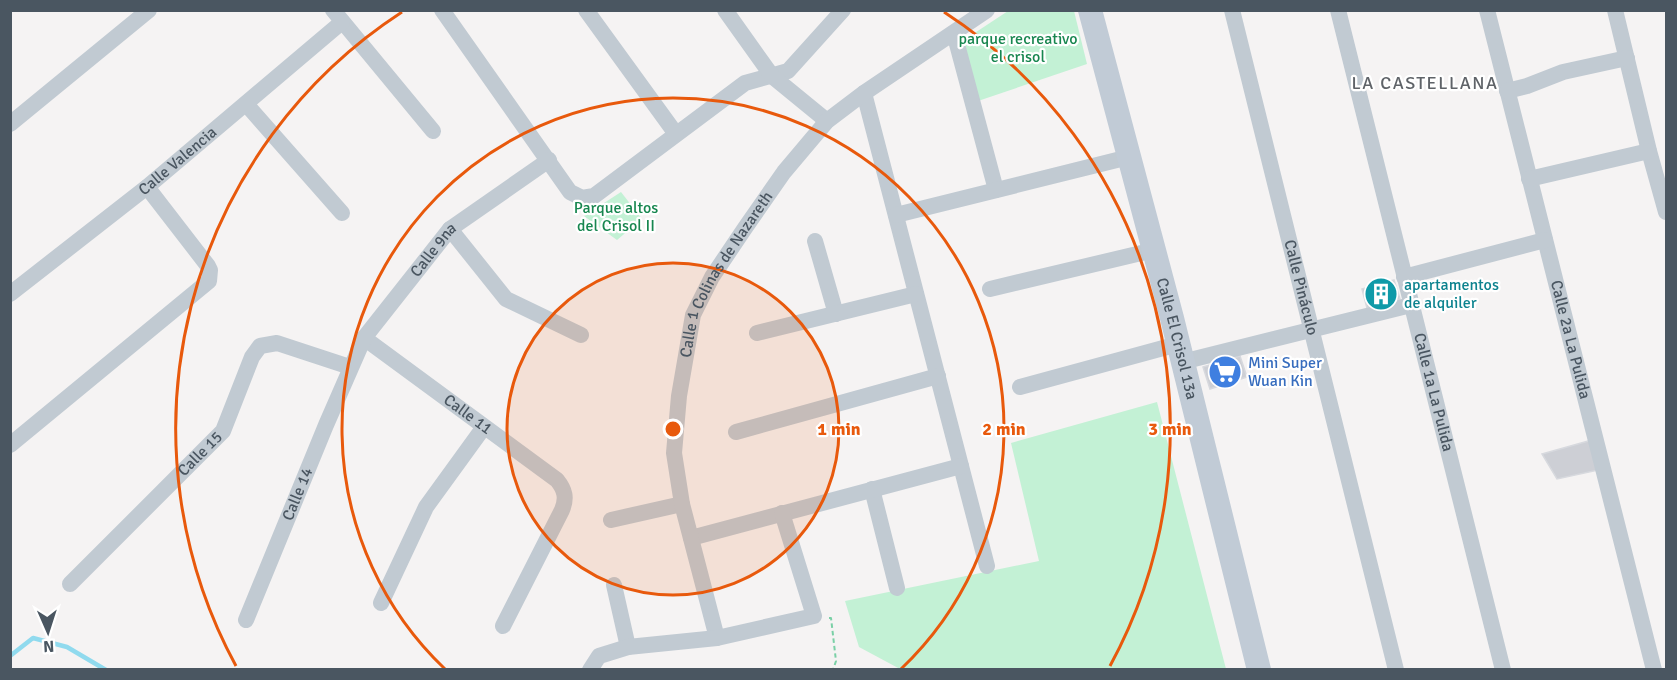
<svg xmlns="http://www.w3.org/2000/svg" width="1677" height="680" viewBox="0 0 1677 680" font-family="Signika,sans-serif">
<rect width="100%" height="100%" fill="#f5f3f3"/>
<g fill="#c3f1d5">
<polygon points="1008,11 1074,11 1087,64 978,101 964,40"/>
<polygon points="621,192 642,219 617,240 584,216"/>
<polygon points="1157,402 1226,669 900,669 859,647 845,601 1039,561 1011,443"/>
</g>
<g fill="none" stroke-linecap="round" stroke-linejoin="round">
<polyline stroke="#90daee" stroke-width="4.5" points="10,656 33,638 67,647 106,670"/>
</g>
<g fill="#cdcfd5" stroke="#d7d9de" stroke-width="1.5">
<polygon points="1394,280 1400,299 1367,308 1362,289"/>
<polygon points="1240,356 1247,377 1210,389 1203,367"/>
<polygon points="1592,440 1603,469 1557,479 1542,454"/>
</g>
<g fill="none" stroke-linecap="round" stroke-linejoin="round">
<polyline stroke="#7ad0a6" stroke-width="2" stroke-dasharray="4.5 3" stroke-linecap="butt" points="829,618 831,618 836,661 833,670"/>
<g stroke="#c1cad2" stroke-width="16">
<polyline points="333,10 433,131"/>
<polyline points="442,10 570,192 582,198 594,196 745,83 788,71 843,10"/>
<polyline points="586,10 676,134"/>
<polyline points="725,10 772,76 827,121"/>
<path id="s1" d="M1232,10L1396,670"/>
<path id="s2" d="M1338,10L1503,670"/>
<path id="s3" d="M1487,10L1654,670"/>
<polyline points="1615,10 1649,151 1666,212"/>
<polyline points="954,33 996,190"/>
<polyline points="1507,91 1527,86 1563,72 1627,58"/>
<polyline points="864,93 987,566"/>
<polyline points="246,104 342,213"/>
<polyline points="10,124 149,10"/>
<polyline points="1529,179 1649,151"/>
<polyline points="896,215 1129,157"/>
<polyline points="450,229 506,299 581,335"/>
<polyline points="815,241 836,314"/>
<polyline points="1404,277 1545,240"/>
<polyline points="990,289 1154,250"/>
<path id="s4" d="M10,294L147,187L342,22"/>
<polyline points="757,333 916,294"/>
<path id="s5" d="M364,338L557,480C565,490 567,498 562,510L503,626"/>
<polyline points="1182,362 1411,305"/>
<polyline points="1020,387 1178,344"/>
<polyline points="736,432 938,376"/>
<polyline points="10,445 209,281 210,270 208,266 147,187"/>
<polyline points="872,489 897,588"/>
<polyline points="611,520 682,504"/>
<polyline points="691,538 961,466"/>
<path id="s6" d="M70,584L223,431L252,357L260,346L277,343L350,367"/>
<polyline points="614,585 628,647"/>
<polyline points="381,603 426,507 484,427"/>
<path id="s7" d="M246,620L326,425L364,338L450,229L549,160"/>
<path id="s8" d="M717,638L682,504L674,453L679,396L693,315L712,277L745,228L784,172L827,121L864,93L987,10"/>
<polyline points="590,670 599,656 628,647 717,638 814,616 782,513"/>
</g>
<path stroke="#c1cbd6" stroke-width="24" id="s9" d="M1090,10L1172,318L1259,670"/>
</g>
<circle cx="673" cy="429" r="166" fill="#e8590c" fill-opacity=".12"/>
<g fill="none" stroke="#e8590c" stroke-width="3">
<circle cx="673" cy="429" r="166"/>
<path d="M445 669A331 331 0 1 1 901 669"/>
<path d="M236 666A497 497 0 0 1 402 12M944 12A497 497 0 0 1 1110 666"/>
</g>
<defs>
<symbol id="building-disc" viewBox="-11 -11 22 22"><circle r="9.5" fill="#0f9aa8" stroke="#fff"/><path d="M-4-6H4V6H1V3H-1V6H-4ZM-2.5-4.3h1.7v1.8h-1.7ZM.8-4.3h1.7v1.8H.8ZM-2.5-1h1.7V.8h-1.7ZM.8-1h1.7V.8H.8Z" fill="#fff"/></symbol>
<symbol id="supermarket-disc" viewBox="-11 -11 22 22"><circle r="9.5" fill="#3f7fe0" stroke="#fff"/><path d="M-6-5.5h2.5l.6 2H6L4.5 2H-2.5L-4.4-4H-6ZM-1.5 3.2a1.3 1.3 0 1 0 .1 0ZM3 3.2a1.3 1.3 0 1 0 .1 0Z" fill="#fff"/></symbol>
</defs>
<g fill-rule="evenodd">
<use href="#building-disc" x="1362" y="275" width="38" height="38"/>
<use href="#supermarket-disc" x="1206" y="353" width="38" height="38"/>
</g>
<g text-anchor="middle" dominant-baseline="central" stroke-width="4.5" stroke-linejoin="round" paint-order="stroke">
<g font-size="16" fill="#17864f" stroke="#fff">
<text x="1018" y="39">parque recreativo<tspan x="1018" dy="18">el crisol</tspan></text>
<text x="616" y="208">Parque altos<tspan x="616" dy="18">del Crisol II</tspan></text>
</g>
<g font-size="16" fill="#4a5661" stroke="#fff">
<text stroke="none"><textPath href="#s4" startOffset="214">Calle Valencia</textPath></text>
<text stroke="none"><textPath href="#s7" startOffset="418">Calle 9na</textPath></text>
<text stroke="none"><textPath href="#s8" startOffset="380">Calle 1 Colinas de Nazareth</textPath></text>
<text stroke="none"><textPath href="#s1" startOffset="286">Calle Pináculo</textPath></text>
<text stroke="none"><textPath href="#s9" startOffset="340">Calle El Crisol 13a</textPath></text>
<text stroke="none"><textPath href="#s3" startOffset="340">Calle 2a La Pulida</textPath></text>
<text stroke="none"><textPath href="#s2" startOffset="394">Calle 1a La Pulida</textPath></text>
<text stroke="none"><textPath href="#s5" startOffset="129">Calle 11</textPath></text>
<text stroke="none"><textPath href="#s6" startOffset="184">Calle 15</textPath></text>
<text stroke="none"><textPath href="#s7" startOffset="136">Calle 14</textPath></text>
</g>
<g font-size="16" fill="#0d838f" stroke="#fff" text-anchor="start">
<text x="1404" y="285">apartamentos<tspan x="1404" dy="18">de alquiler</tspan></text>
</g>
<g font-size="16" fill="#366cbe" stroke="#fff" text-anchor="start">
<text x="1248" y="363">Mini Super<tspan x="1248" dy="18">Wuan Kin</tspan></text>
</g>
<g font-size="18" letter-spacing="1.5" fill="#5f6368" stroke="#fff">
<text x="1425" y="83">LA CASTELLANA</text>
</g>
</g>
<circle cx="673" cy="429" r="9" fill="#e8590c" stroke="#fff" stroke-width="3"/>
<g font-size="18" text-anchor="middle" font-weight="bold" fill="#e8590c" stroke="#fff" stroke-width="4.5" stroke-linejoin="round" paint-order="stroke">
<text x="839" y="435">1 min</text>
<text x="1004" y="435">2 min</text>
<text x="1170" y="435">3 min</text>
</g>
<rect width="1677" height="680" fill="none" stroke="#4a5661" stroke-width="24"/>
<g transform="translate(48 632) rotate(177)" stroke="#ffffff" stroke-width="4.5" paint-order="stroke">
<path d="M0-4.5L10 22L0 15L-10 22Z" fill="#4a5661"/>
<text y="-9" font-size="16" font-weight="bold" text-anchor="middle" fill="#4a5661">N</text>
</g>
</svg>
